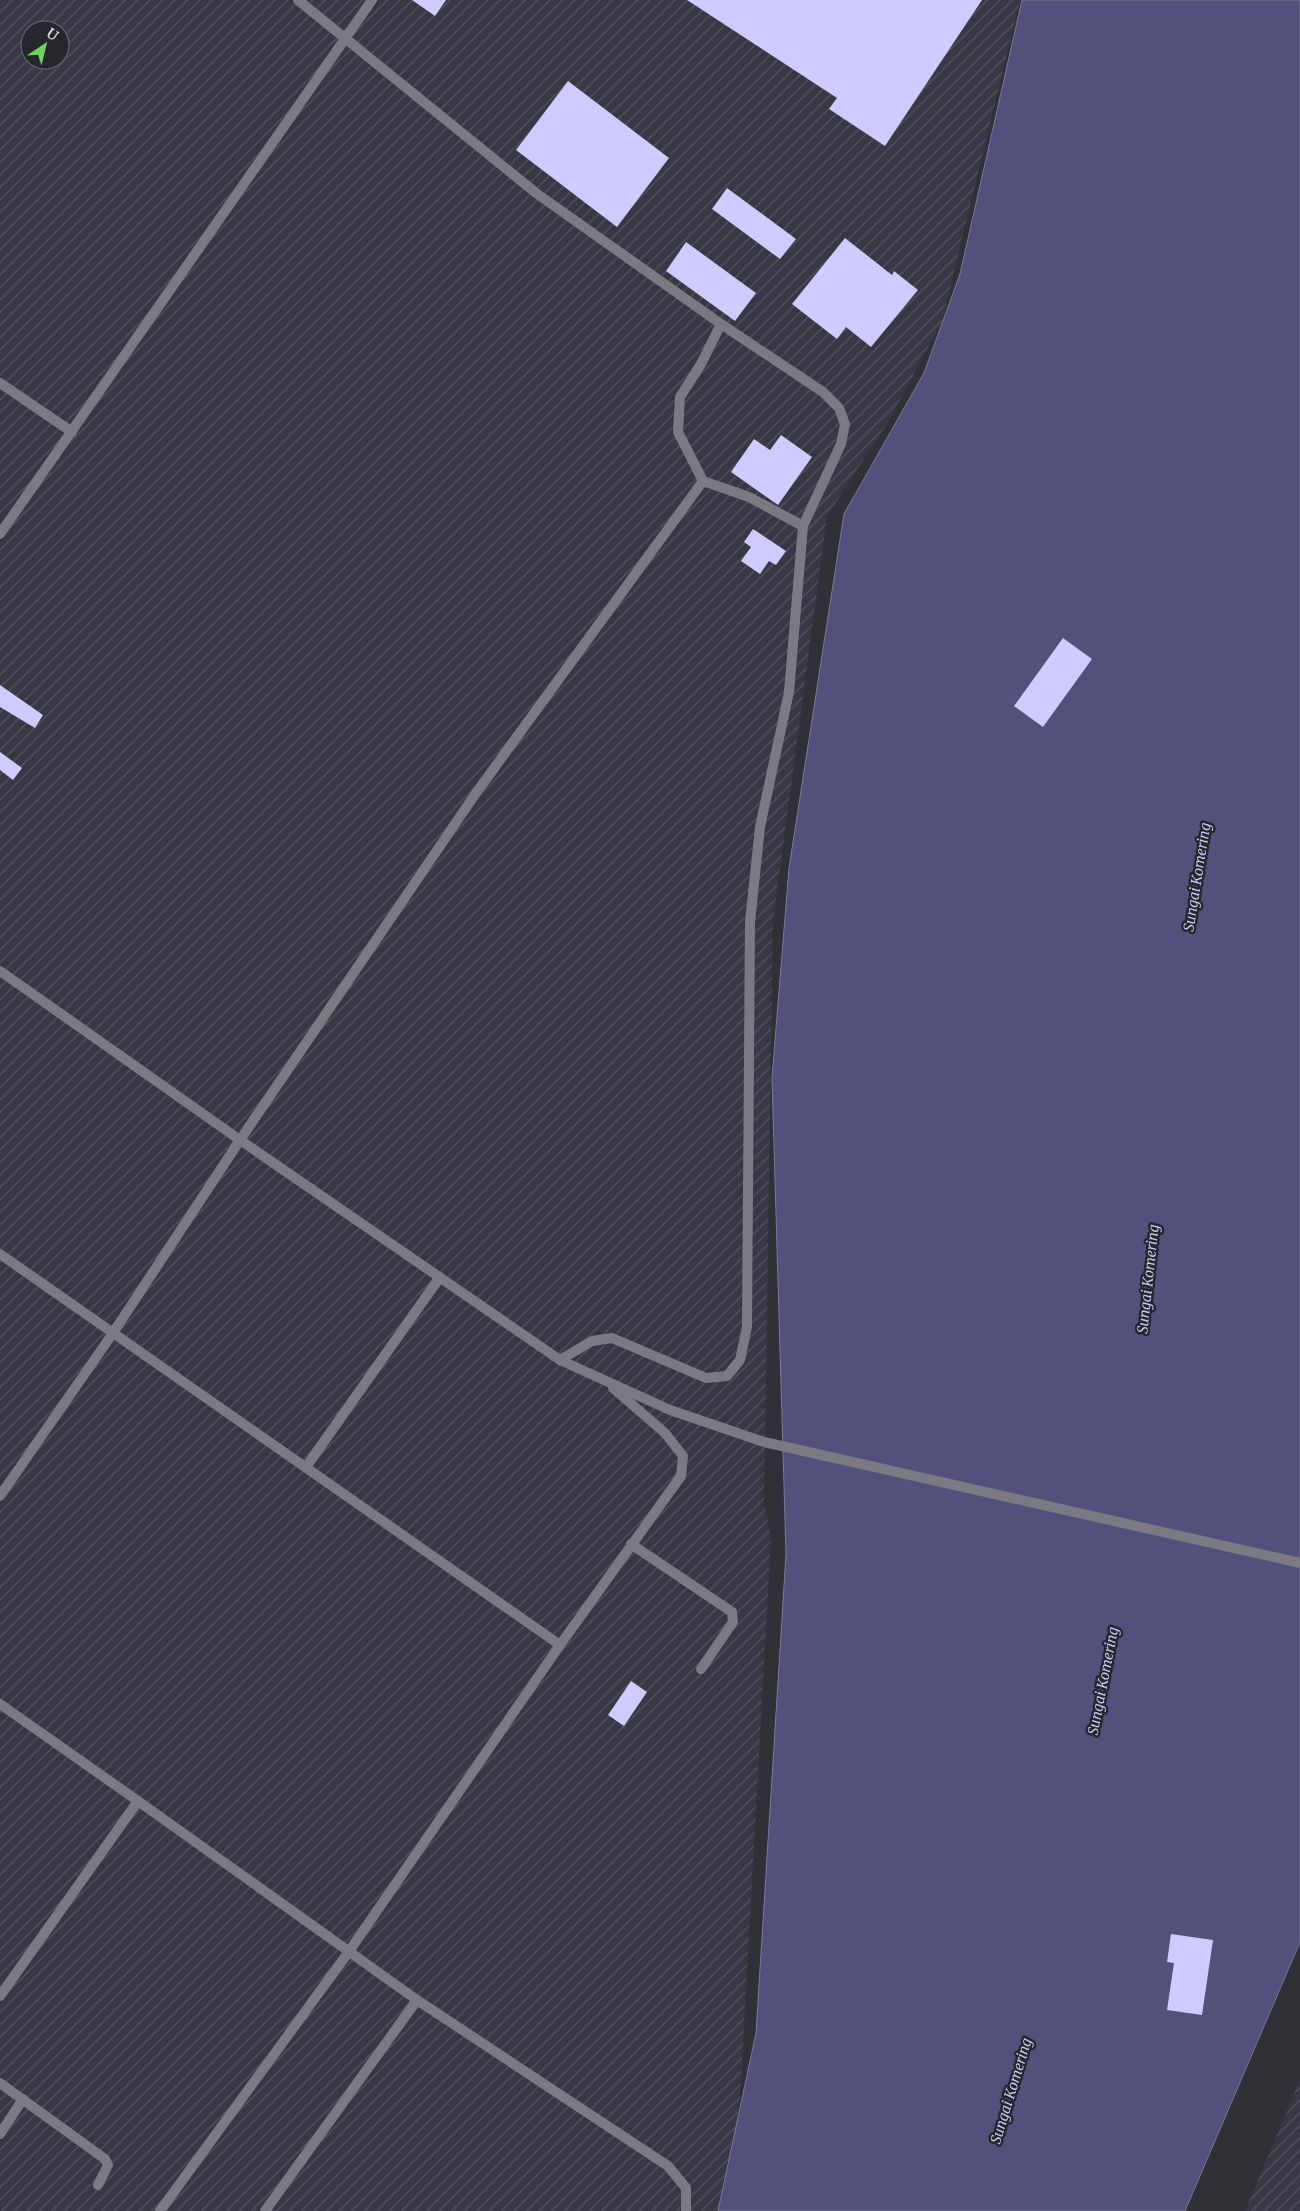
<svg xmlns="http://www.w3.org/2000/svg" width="1300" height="2211" viewBox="0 0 1300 2211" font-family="Merriweather,serif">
<defs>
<pattern id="industrial-furrows" width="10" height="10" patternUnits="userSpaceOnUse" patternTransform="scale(1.25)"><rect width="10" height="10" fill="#383744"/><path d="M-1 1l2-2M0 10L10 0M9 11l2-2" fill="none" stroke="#54535e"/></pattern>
</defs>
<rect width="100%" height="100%" fill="#303037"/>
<g fill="url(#industrial-furrows)" fill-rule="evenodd">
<path d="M0,0H1020L942,321L889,421L827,516L773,921L764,1503L771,1537L740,2098L727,2199L714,2211H0ZM30,30H60V60H30Z"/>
<polygon points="1300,2080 1300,2211 1245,2211"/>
</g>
<polygon fill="#54507c" stroke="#7b7898" points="1022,0 1300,0 1300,1942 1185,2211 718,2211 756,2033 786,1554 772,1078 789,868 844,514 924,373 960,274"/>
<g fill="#cecbff">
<polygon points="412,0 446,0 435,16"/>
<polygon points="687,0 982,0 885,146 829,109 837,98"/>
<polygon points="568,81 669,158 617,227 516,150"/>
<polygon points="727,188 796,239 780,259 712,209"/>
<polygon points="845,238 892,275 894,271 918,290 871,347 846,327 837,339 792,304"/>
<polygon points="686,242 756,293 735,321 666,271"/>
<polygon points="781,435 812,457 778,505 731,472 754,439 770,450"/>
<polygon points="753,529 786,551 776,565 769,561 760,574 741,561 751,547 744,542"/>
<polygon points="1063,638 1092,659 1043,727 1014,706"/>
<polygon points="0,685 43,715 35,728 0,707"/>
<polygon points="0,752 22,768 13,780 0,770"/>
<polygon points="631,1681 647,1692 624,1726 608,1715"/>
<polygon points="1171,1934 1213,1940 1202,2015 1167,2010 1174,1963 1167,1962"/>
</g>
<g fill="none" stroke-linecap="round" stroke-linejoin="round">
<g stroke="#7b7a83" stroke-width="10">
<polyline points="298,0 536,193 721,324 823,392 839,408 845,424 841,444 803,526 789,692 760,827 750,922 747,1327 740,1360 727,1376 706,1378 612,1338 592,1341 560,1360"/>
<polyline points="0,383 72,432"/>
<polyline points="703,481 749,497 803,526"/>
<polyline points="0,534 372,0"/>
<polyline points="0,971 240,1140 560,1360 670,1410 764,1442 1300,1563"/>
<polyline points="0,1254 560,1645"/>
<polyline points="306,1467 440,1277"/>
<polyline points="0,1496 113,1333 240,1140 476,793 703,481 678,432 680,397 701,364 721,324"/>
<polyline points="631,1544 732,1612 733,1622 701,1669"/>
<polyline points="0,1704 138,1801 0,1996"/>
<polyline points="138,1801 417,2000 668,2166 686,2188 686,2211"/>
<polyline points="0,2083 105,2159 108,2165 98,2185"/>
<polyline points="0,2134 23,2099"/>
<polyline points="160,2211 350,1950 560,1645 681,1476 683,1456 665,1433 613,1388"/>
<polyline points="265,2211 417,2000"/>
</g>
</g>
<g text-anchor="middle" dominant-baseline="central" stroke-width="5" stroke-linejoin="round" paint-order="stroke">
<g font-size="14" font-style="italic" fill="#c9c7f3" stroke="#26262d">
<text transform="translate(1197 877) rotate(-81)">Sungai Komering</text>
<text transform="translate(1148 1279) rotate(-84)">Sungai Komering</text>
<text transform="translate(1103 1681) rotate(-79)">Sungai Komering</text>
<text transform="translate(1011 2091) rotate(-73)">Sungai Komering</text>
</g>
</g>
<g transform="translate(45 45) rotate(35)"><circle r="24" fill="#26262d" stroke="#6c6c72"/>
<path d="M0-4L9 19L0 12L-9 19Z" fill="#6ed360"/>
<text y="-8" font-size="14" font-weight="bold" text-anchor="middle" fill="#d5d5da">U</text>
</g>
</svg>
